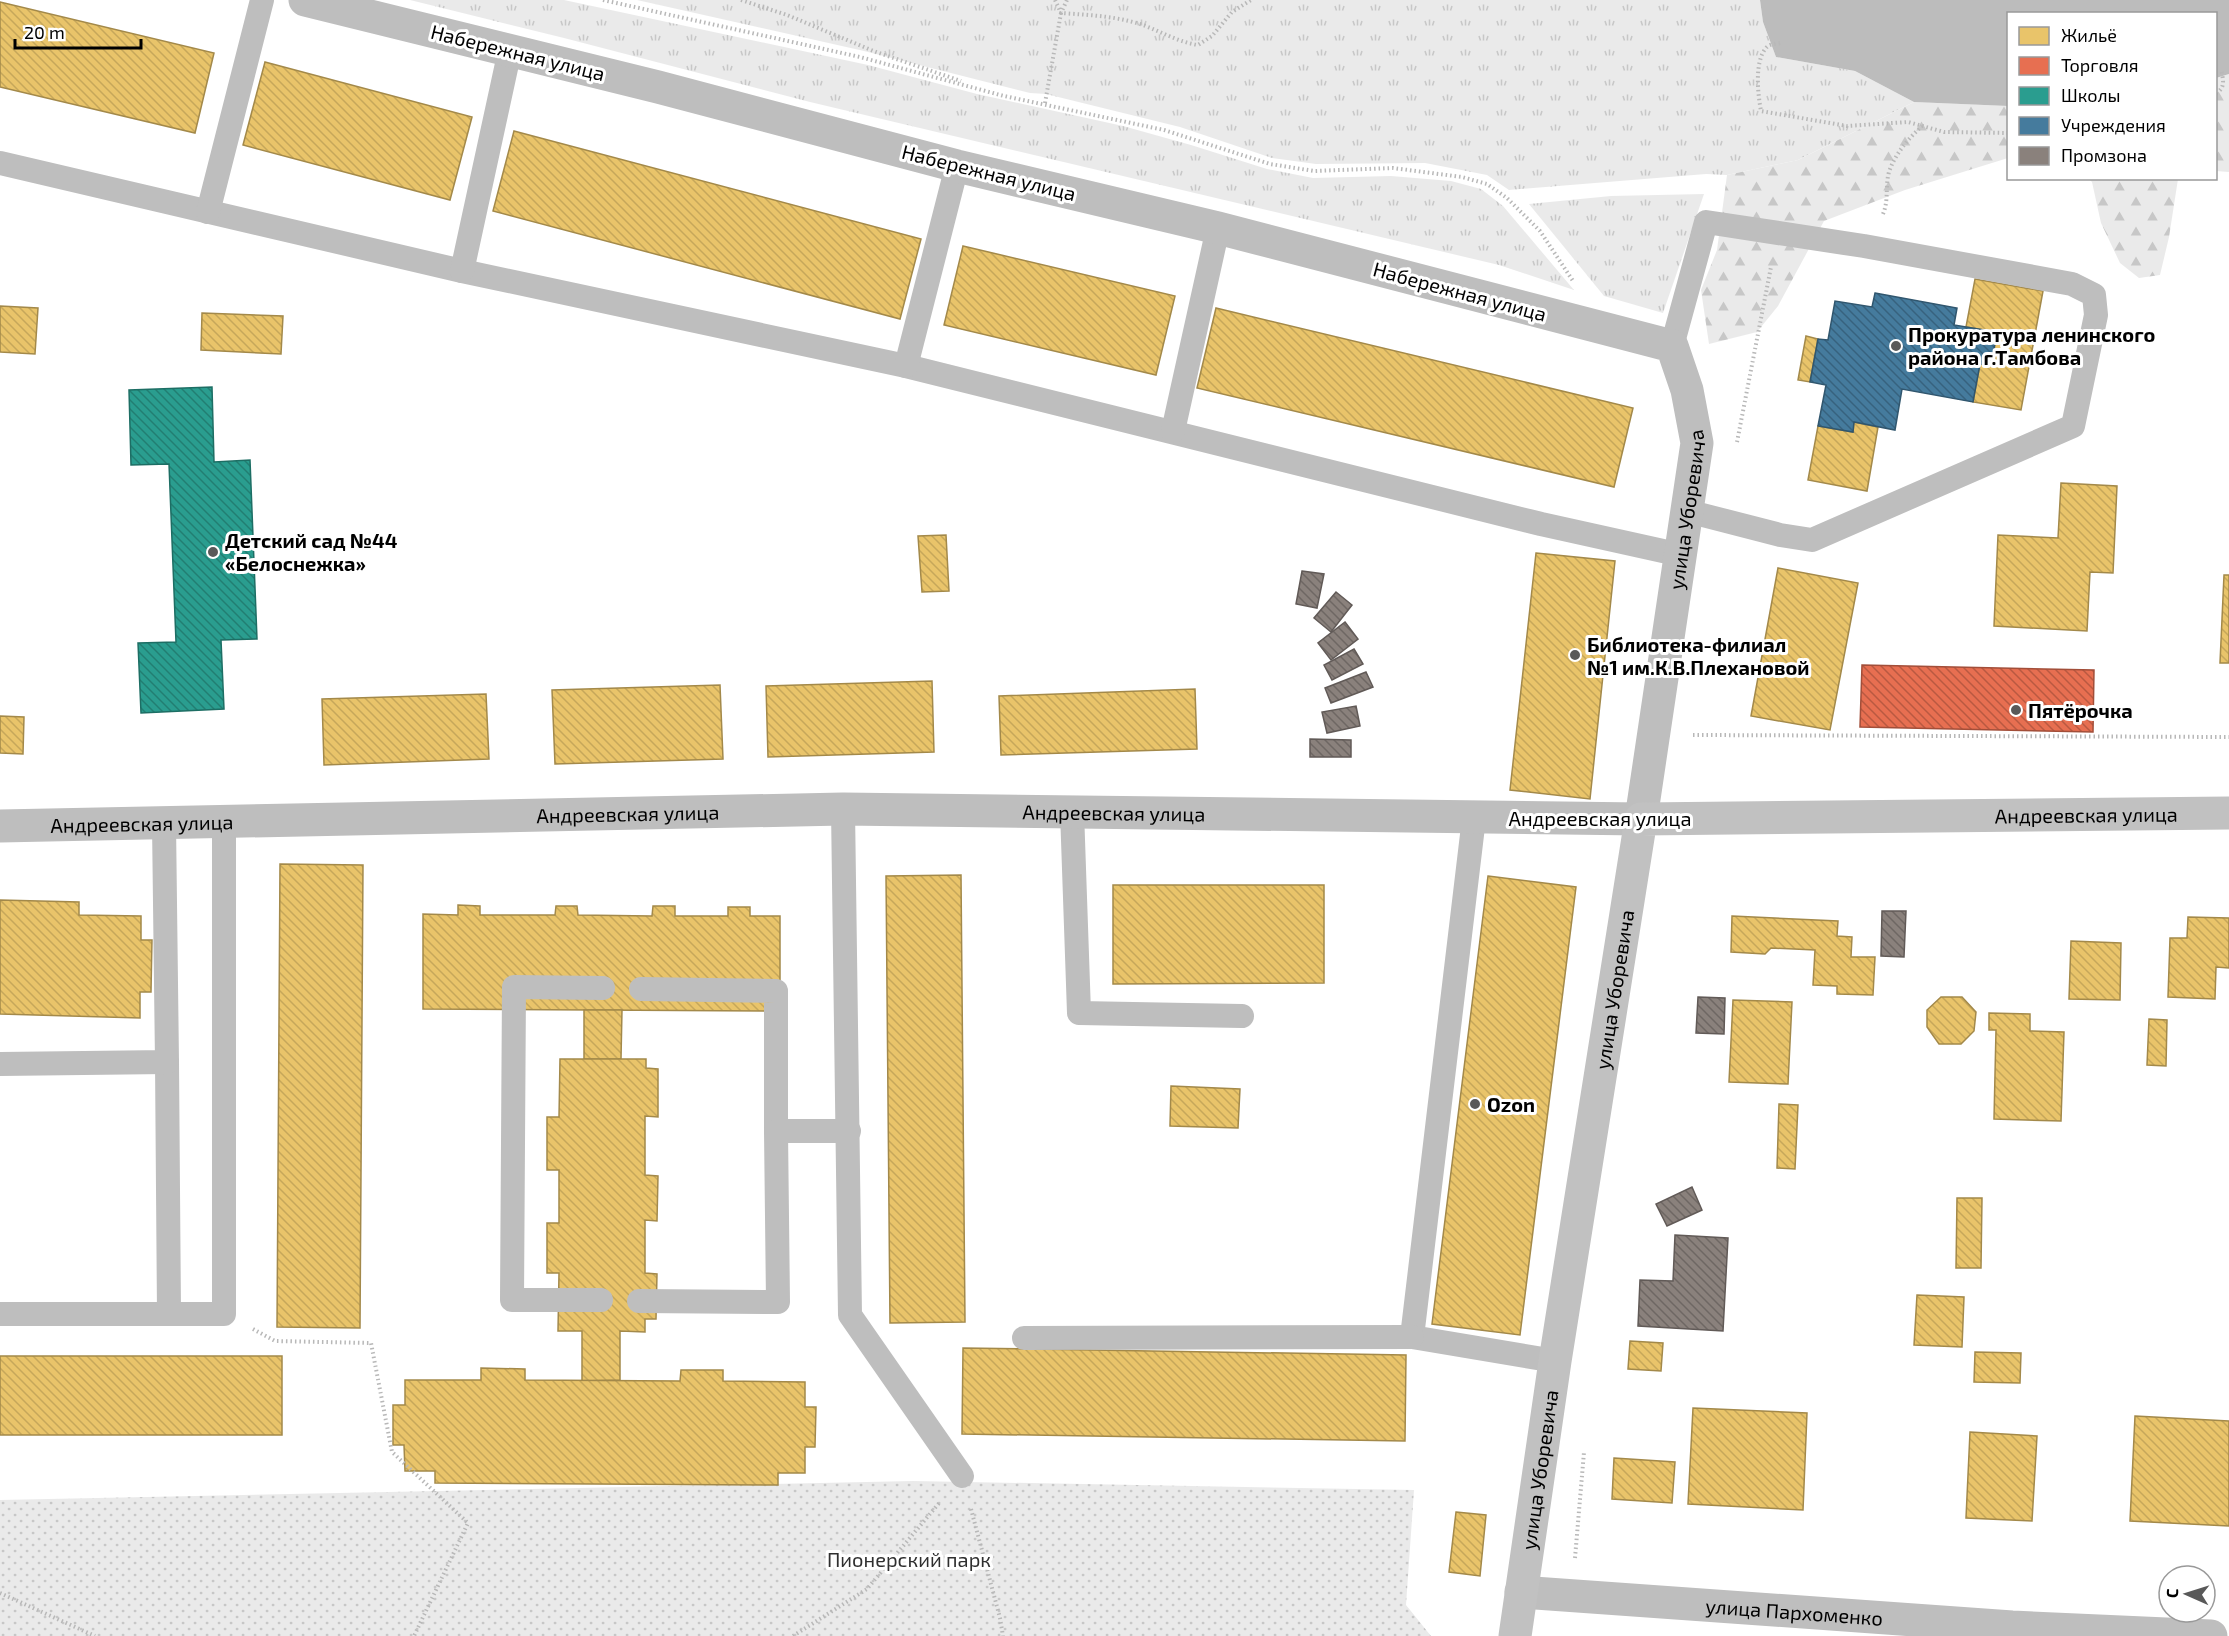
<svg xmlns="http://www.w3.org/2000/svg" width="2229" height="1636" viewBox="0 0 2229 1636" font-family="'Exo 2',sans-serif">
<defs>
<pattern id="grass-tufts" width="24" height="20" patternUnits="userSpaceOnUse" patternTransform="scale(1.5)"><rect width="24" height="20" fill="#eaeaea"/><path d="M3 7l-1-3M5 7V3M7 7l1-3M15 17l-1-3M17 17v-4M19 17l1-3" fill="none" stroke="#c7c7c7"/></pattern>
<pattern id="forest-firs" width="22" height="20" patternUnits="userSpaceOnUse" patternTransform="scale(1.5)"><rect width="22" height="20" fill="#eaeaea"/><path d="M5 1l3.5 6h-7zM16 11l3.5 6h-7z" fill="#c7c7c7"/></pattern>
<pattern id="park-dots" width="8" height="8" patternUnits="userSpaceOnUse" patternTransform="scale(1.5)"><rect width="8" height="8" fill="#eaeaea"/><path d="M2 2h.1M6 6h.1" fill="none" stroke="#c7c7c7" stroke-width="1.8" stroke-linecap="round"/></pattern>
<pattern id="homes-back-hatch" width="6" height="6" patternUnits="userSpaceOnUse" patternTransform="scale(1.5)"><rect width="6" height="6" fill="#e9c46a"/><path d="M-1 5l2 2M0 0l6 6M5-1l2 2" fill="none" stroke="#c6a75a"/></pattern>
<pattern id="shops-back-hatch" width="6" height="6" patternUnits="userSpaceOnUse" patternTransform="scale(1.5)"><rect width="6" height="6" fill="#e76f51"/><path d="M-1 5l2 2M0 0l6 6M5-1l2 2" fill="none" stroke="#b95941"/></pattern>
<pattern id="schools-back-hatch" width="6" height="6" patternUnits="userSpaceOnUse" patternTransform="scale(1.5)"><rect width="6" height="6" fill="#2a9d8f"/><path d="M-1 5l2 2M0 0l6 6M5-1l2 2" fill="none" stroke="#227e72"/></pattern>
<pattern id="public-back-hatch" width="6" height="6" patternUnits="userSpaceOnUse" patternTransform="scale(1.5)"><rect width="6" height="6" fill="#457b9d"/><path d="M-1 5l2 2M0 0l6 6M5-1l2 2" fill="none" stroke="#37627e"/></pattern>
<pattern id="industry-back-hatch" width="6" height="6" patternUnits="userSpaceOnUse" patternTransform="scale(1.5)"><rect width="6" height="6" fill="#8a817c"/><path d="M-1 5l2 2M0 0l6 6M5-1l2 2" fill="none" stroke="#6e6763"/></pattern>
</defs>
<rect width="100%" height="100%" fill="#fff"/>
<g fill="url(#grass-tufts)">
<polygon points="410,0 564,0 868,65 977,94 1123,126 1191,145 1267,169 1313,178 1391,176 1451,181 1481,189 1503,206 1574,290 1499,265 810,102 564,38"/>
<polygon points="637,0 1760,0 1763,22 1776,57 1855,71 1914,102 1798,160 1727,175 1706,174 1509,190 1487,175 1425,163 1316,164 1272,158 1180,127 1046,94 1030,93 864,51"/>
<polygon points="1704,194 1663,313 1604,296 1529,204 1611,196"/>
</g>
<g fill="url(#forest-firs)">
<polygon points="2229,74 2229,172 2216,171 2216,78"/>
<polygon points="1914,102 2008,106 2008,158 1905,190 1824,221 1778,306 1757,332 1709,344 1701,290 1717,250 1727,175 1798,160"/>
<polygon points="2089,179 2178,179 2169,237 2160,275 2139,278 2120,263 2101,223 2092,182"/>
</g>
<polygon fill="url(#park-dots)" points="913,1481 1414,1490 1406,1605 1431,1636 0,1636 0,1500"/>
<polygon fill="#bcbcbc" points="1760,0 2229,0 2229,74 2216,78 2216,14 2008,14 2008,106 1914,102 1855,71 1776,57 1763,22"/>
<g fill="url(#homes-back-hatch)" stroke="#a3894a" stroke-width="1.5">
<polygon points="0,2 214,53 195,133 0,87"/>
<polygon points="265,62 472,117 450,200 243,145"/>
<polygon points="514,131 921,239 900,319 493,211"/>
<polygon points="963,246 1175,296 1156,375 944,325"/>
<polygon points="1975,279 2043,291 2021,410 1973,402 1980,364 1991,366 1997,332 1966,327"/>
<polygon points="0,306 38,308 35,354 0,352"/>
<polygon points="1216,308 1633,408 1614,487 1197,388"/>
<polygon points="202,313 283,316 281,354 201,350"/>
<polygon points="1806,336 1818,339 1810,382 1798,380"/>
<polygon points="1854,422 1878,427 1867,491 1808,480 1818,426 1853,432"/>
<polygon points="2061,483 2117,486 2113,573 2090,572 2087,631 1994,626 1998,535 2058,538"/>
<polygon points="946,535 949,591 922,592 918,536"/>
<polygon points="1536,553 1615,561 1590,799 1510,790"/>
<polygon points="1778,568 1858,583 1830,730 1751,716"/>
<polygon points="2224,575 2229,575 2229,663 2220,663"/>
<polygon points="932,681 934,752 768,757 766,686"/>
<polygon points="720,685 723,759 555,764 552,690"/>
<polygon points="1195,689 1197,749 1001,755 999,696"/>
<polygon points="486,694 489,759 324,765 322,699"/>
<polygon points="0,716 24,717 23,754 0,753"/>
<polygon points="280,864 363,865 360,1328 277,1327"/>
<polygon points="961,875 965,1322 890,1323 886,876"/>
<polygon points="1488,876 1576,887 1520,1335 1432,1324"/>
<polygon points="1113,885 1324,885 1324,983 1113,984"/>
<polygon points="0,900 79,902 79,915 141,916 141,940 152,940 151,992 140,992 140,1018 0,1014"/>
<polygon points="458,905 480,906 480,915 555,915 556,906 577,906 578,915 652,916 653,906 675,906 675,916 728,916 728,907 750,907 750,916 780,916 780,1011 423,1009 423,914 458,915"/>
<polygon points="1732,916 1838,921 1837,936 1852,937 1851,957 1875,957 1873,995 1837,994 1837,986 1813,985 1815,950 1771,948 1765,954 1731,952"/>
<polygon points="2188,917 2229,918 2229,968 2216,967 2215,999 2168,997 2170,938 2187,938"/>
<polygon points="2071,941 2121,943 2120,1000 2069,999"/>
<polygon points="1941,997 1962,997 1976,1012 1974,1031 1961,1044 1939,1044 1927,1027 1927,1010"/>
<polygon points="1733,1000 1792,1002 1788,1084 1729,1082"/>
<polygon points="584,1010 622,1010 621,1059 584,1059"/>
<polygon points="1989,1013 2030,1014 2030,1031 2064,1032 2061,1121 1994,1119 1996,1030 1989,1030"/>
<polygon points="2149,1019 2167,1020 2166,1066 2147,1065"/>
<polygon points="560,1059 646,1059 646,1068 658,1069 658,1117 645,1116 645,1175 658,1176 657,1221 645,1220 645,1273 657,1274 656,1319 645,1319 645,1332 620,1331 620,1380 582,1381 582,1331 558,1331 559,1273 547,1273 547,1223 559,1223 559,1170 547,1170 547,1117 559,1117"/>
<polygon points="1171,1086 1240,1089 1238,1128 1170,1126"/>
<polygon points="1779,1104 1798,1105 1795,1169 1777,1168"/>
<polygon points="1957,1198 1982,1198 1981,1268 1956,1268"/>
<polygon points="1917,1295 1964,1297 1962,1347 1914,1345"/>
<polygon points="1630,1341 1663,1343 1661,1371 1628,1369"/>
<polygon points="963,1348 1406,1355 1405,1441 962,1434"/>
<polygon points="1975,1352 2021,1353 2020,1383 1974,1382"/>
<rect x="0" y="1356" width="282" height="79"/>
<polygon points="481,1368 525,1369 525,1380 680,1381 681,1370 723,1370 723,1381 805,1382 805,1407 816,1407 815,1447 805,1447 805,1473 778,1473 778,1485 435,1483 435,1471 405,1471 404,1445 393,1445 393,1405 405,1405 405,1380 481,1380"/>
<polygon points="1693,1408 1807,1413 1803,1510 1688,1504"/>
<polygon points="2135,1416 2229,1421 2229,1526 2130,1521"/>
<polygon points="1970,1432 2037,1436 2032,1521 1966,1518"/>
<polygon points="1614,1458 1675,1462 1672,1503 1612,1499"/>
<polygon points="1456,1512 1486,1515 1480,1576 1449,1572"/>
</g>
<polygon fill="url(#shops-back-hatch)" stroke="#a24e39" stroke-width="1.5" points="1862,665 2094,670 2093,732 1860,727"/>
<polygon fill="url(#schools-back-hatch)" stroke="#1d6e64" stroke-width="1.5" points="212,387 214,462 250,460 257,639 221,640 224,709 141,713 138,643 176,642 169,464 131,465 129,390"/>
<polygon fill="url(#public-back-hatch)" stroke="#30566e" stroke-width="1.5" points="1875,293 1957,308 1954,325 1997,332 1991,366 1980,364 1973,402 1902,389 1895,430 1854,422 1853,432 1818,426 1826,385 1810,382 1818,339 1828,340 1835,301 1872,307"/>
<g fill="url(#industry-back-hatch)" stroke="#615a57" stroke-width="1.5">
<polygon points="1302,571 1324,574 1317,608 1296,604"/>
<polygon points="1336,592 1352,605 1331,632 1314,618"/>
<polygon points="1345,622 1358,639 1331,660 1318,643"/>
<polygon points="1354,649 1363,664 1332,680 1324,665"/>
<polygon points="1366,672 1373,687 1331,703 1325,688"/>
<polygon points="1356,706 1360,726 1327,733 1322,712"/>
<polygon points="1310,739 1351,740 1351,757 1310,757"/>
<polygon points="1882,911 1906,911 1904,957 1881,956"/>
<polygon points="1698,997 1725,998 1724,1034 1696,1033"/>
<polygon points="1692,1187 1702,1210 1667,1226 1656,1204"/>
<polygon points="1675,1235 1728,1238 1723,1331 1638,1326 1640,1280 1673,1281"/>
</g>
<g fill="none" stroke-linecap="round" stroke-linejoin="round">
<g stroke="#b8b8b8" stroke-width="4" stroke-dasharray="1.5 3" stroke-linecap="butt">
<polyline points="603,0 860,57 1004,96 1164,130 1270,164 1314,171 1393,168 1462,177 1487,184 1507,198 1540,231 1573,281"/>
<polyline points="741,0 787,15 876,52 961,81"/>
<polyline points="1055,0 1061,13 1067,0"/>
<path d="M1780,43C1775,44 1769,44 1766,48C1754,62 1758,95 1761,111L1847,126L1908,122L1944,132L2008,133"/>
<path d="M2216,93C2226,88 2223,79 2221,69"/>
<path d="M1045,103L1061,13C1089,15 1114,16 1140,24C1160,31 1178,42 1198,45L1212,36L1232,12L1251,0"/>
<path d="M1883,214C1889,200 1885,186 1889,172C1895,154 1908,139 1922,126"/>
<polyline points="1737,442 1771,267"/>
<polyline points="1693,735 2229,737"/>
<polyline points="253,1329 275,1341 371,1343 392,1452 468,1523 414,1636"/>
<polyline points="971,1509 1000,1618 1003,1636"/>
<polyline points="1575,1558 1584,1452"/>
<polyline points="0,1593 95,1636"/>
<polyline points="793,1636 867,1589 940,1502"/>
</g>
<g stroke="#bebebe" stroke-width="24">
<polyline points="0,163 462,271 906,366 1541,524 1681,555"/>
<polyline points="208,212 262,0"/>
<polyline points="462,271 510,50"/>
<polyline points="1672,346 1706,222 1864,246 2072,284 2094,295 2096,315 2073,426 1812,540 1780,535 1687,511"/>
<polyline points="906,366 957,166"/>
<polyline points="1173,431 1218,228"/>
<polyline points="843,809 850,1315 962,1476"/>
<polyline points="1072,811 1079,1013 1242,1016"/>
<polyline points="1474,818 1412,1337 1555,1361"/>
<polyline points="641,989 776,991 776,1131"/>
<polyline points="167,1062 169,1314"/>
<polyline points="0,1064 167,1062 164,823"/>
<polyline points="601,1300 512,1300 514,987 603,988"/>
<polyline points="639,1301 778,1302 776,1131 849,1131"/>
<polyline points="0,1314 224,1314 224,820"/>
<polyline points="1024,1338 1412,1337"/>
</g>
<g stroke="#bebebe" stroke-width="33">
<path id="s1" d="M0,826L843,809L1641,819L1697,443L1687,390L1672,346L1218,228L957,166L658,87L305,0"/>
<path id="s2" d="M1521,1592L2012,1627L2211,1636"/>
</g>
<path stroke="#c1c1c1" stroke-width="33" id="s3" d="M1515,1636L1555,1361L1641,819L2229,813"/>
</g>
<g fill="#595959" stroke="#fff" stroke-width="2">
<circle cx="1896" cy="346" r="6"/>
<circle cx="213" cy="552" r="6"/>
<circle cx="1575" cy="655" r="6"/>
<circle cx="2016" cy="710" r="6"/>
<circle cx="1475" cy="1104" r="6"/>
</g>
<g text-anchor="middle" dominant-baseline="central" stroke-width="6" stroke-linejoin="round" paint-order="stroke">
<g font-size="20" fill="#000" stroke="#fff">
<text transform="translate(518 52) rotate(14)">Набережная улица</text>
<text transform="translate(989 172) rotate(14)">Набережная улица</text>
<text transform="translate(1460 291) rotate(15)">Набережная улица</text>
<text stroke="none"><textPath href="#s1" startOffset="1954">улица Уборевича</textPath></text>
<text stroke="none"><textPath href="#s1" startOffset="1114">Андреевская улица</textPath></text>
<text stroke="none"><textPath href="#s1" startOffset="628">Андреевская улица</textPath></text>
<text stroke="none"><textPath href="#s3" startOffset="1272">Андреевская улица</textPath></text>
<text x="1600" y="818">Андреевская улица</text>
<text stroke="none"><textPath href="#s1" startOffset="142">Андреевская улица</textPath></text>
<text stroke="none"><textPath href="#s3" startOffset="654">улица Уборевича</textPath></text>
<text stroke="none"><textPath href="#s3" startOffset="168">улица Уборевича</textPath></text>
<text stroke="none"><textPath href="#s2" startOffset="274">улица Пархоменко</textPath></text>
</g>
<g font-size="20" font-weight="bold" fill="#000" stroke="#fff" text-anchor="start">
<text x="1908" y="334">Прокуратура ленинского<tspan x="1908" dy="23">района г.Тамбова</tspan></text>
<text x="225" y="540">Детский сад №44<tspan x="225" dy="23">«Белоснежка»</tspan></text>
<text x="1587" y="644">Библиотека-филиал<tspan x="1587" dy="23">№1 им.К.В.Плехановой</tspan></text>
<text x="2028" y="710">Пятёрочка</text>
<text x="1487" y="1104">Ozon</text>
</g>
<g font-size="20" fill="#2f2f2f" stroke="#fff">
<text x="909" y="1559">Пионерский парк</text>
</g>
</g>
<rect x="2007" y="12" width="210" height="168" fill="#ffffff" stroke="#999999" stroke-width="1.5"/>
<rect x="2019" y="27" width="30" height="18" fill="#e9c46a" stroke="#999999" stroke-width="1.5"/>
<text x="2061" y="42" font-size="18" fill="#000000">Жильё</text>
<rect x="2019" y="57" width="30" height="18" fill="#e76f51" stroke="#999999" stroke-width="1.5"/>
<text x="2061" y="72" font-size="18" fill="#000000">Торговля</text>
<rect x="2019" y="87" width="30" height="18" fill="#2a9d8f" stroke="#999999" stroke-width="1.5"/>
<text x="2061" y="102" font-size="18" fill="#000000">Школы</text>
<rect x="2019" y="117" width="30" height="18" fill="#457b9d" stroke="#999999" stroke-width="1.5"/>
<text x="2061" y="132" font-size="18" fill="#000000">Учреждения</text>
<rect x="2019" y="147" width="30" height="18" fill="#8a817c" stroke="#999999" stroke-width="1.5"/>
<text x="2061" y="162" font-size="18" fill="#000000">Промзона</text>
<g transform="translate(2187 1594) rotate(273)"><circle r="28" fill="#ffffff" stroke="#999999" stroke-width="1.5"/>
<path d="M0-4.5L10 22L0 15L-10 22Z" fill="#595959"/>
<text y="-9" font-size="16" font-weight="bold" text-anchor="middle" fill="#000000">С</text>
</g>
<path d="M15 39v9h126v-9" fill="none" stroke="#000000" stroke-width="3"/>
<text x="24" y="39" font-size="18" fill="#000000" stroke="#ffffff" stroke-width="4.5" paint-order="stroke">20 m</text>
</svg>
